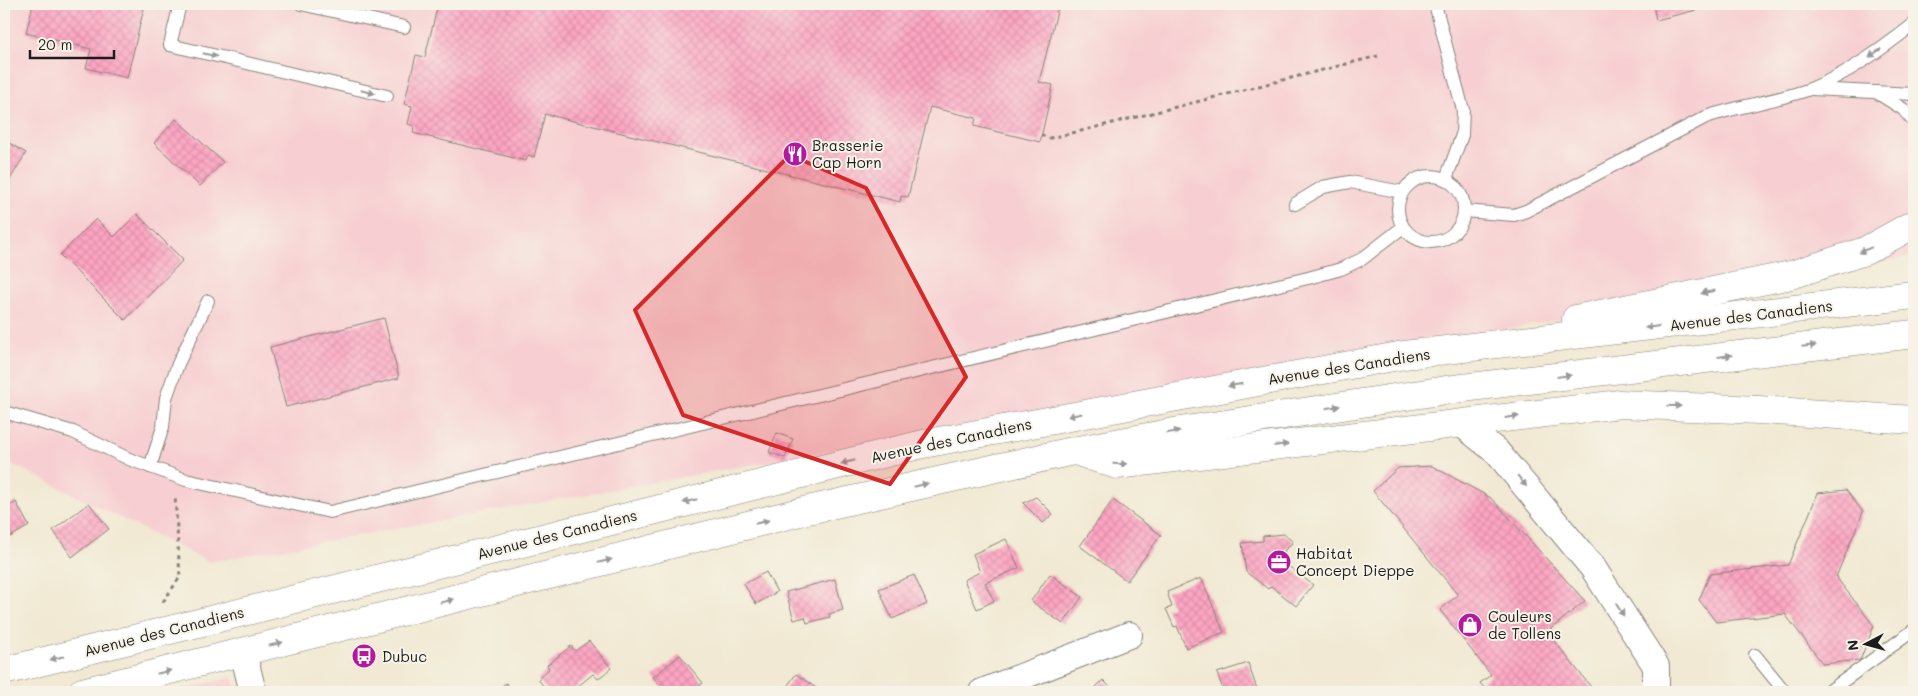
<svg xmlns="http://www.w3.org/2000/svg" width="1918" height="696" viewBox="0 0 1918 696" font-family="Mali,sans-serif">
<defs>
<pattern id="building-cross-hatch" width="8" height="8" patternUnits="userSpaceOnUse" patternTransform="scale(1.25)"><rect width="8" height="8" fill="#fda5c2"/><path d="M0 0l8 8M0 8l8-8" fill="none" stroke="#d88da6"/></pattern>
</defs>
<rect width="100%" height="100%" fill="#f7f3e8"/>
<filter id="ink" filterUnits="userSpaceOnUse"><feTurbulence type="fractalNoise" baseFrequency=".02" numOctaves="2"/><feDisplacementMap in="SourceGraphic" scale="10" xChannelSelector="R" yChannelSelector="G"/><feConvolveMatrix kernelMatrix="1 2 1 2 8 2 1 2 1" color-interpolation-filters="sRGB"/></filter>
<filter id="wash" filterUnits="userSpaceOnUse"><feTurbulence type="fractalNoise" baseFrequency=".0096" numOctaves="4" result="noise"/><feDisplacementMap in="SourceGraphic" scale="20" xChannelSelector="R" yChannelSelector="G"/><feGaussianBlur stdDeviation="1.12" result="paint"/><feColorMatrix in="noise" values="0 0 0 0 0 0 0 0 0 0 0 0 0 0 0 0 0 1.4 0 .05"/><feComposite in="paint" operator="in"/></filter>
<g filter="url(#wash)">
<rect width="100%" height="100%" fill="#f1e9d3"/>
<g fill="#f7cfd2">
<polygon points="4,4 1914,4 1914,256 209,562 4,460"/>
<polygon points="232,677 239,692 175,692"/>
</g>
<g id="blocks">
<g fill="url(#building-cross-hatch)">
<polygon points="33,4 145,4 127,78 86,68 91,49 26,33"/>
<polygon points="438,4 1059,4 1039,82 1053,85 1040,142 974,126 976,118 930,107 908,197 901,196 900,202 545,114 534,157 528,155 526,161 413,133 414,126 408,124 412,106 404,104 416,55 425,57"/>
<polygon points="1653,4 1721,4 1656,20"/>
<polygon points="176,119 223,162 200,186 154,143"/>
<polygon points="4,140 26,153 4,189"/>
<polygon points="137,214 183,260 125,320 60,255 96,219 114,237"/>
<polygon points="384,318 399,378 286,407 270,347"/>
<polygon points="777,433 793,439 785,458 769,452"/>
<polygon points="1432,466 1491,498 1585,601 1547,632 1595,692 1488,692 1480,683 1491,675 1440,610 1458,595 1373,491 1398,468"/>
<polygon points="1846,490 1863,512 1836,577 1874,626 1860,660 1823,664 1785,614 1716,622 1699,600 1710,574 1788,565 1818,493"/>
<polygon points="1036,497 1053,514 1043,523 1023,503"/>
<polygon points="1113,500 1161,535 1127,581 1080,546"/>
<polygon points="16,502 29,526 10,537 4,526 4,509"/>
<polygon points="89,503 109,529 72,557 53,530"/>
<polygon points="1284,534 1293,542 1284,551 1287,565 1313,585 1296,606 1271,586 1268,589 1246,572 1242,543 1263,541 1263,536"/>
<polygon points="1006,539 1019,568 985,583 994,601 977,609 964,580 980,572 973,554"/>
<polygon points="766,572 777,592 756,604 744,584"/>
<polygon points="1050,574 1082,597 1063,624 1031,601"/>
<polygon points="914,575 927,604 892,619 879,589"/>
<polygon points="1201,578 1224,632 1186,648 1177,626 1174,627 1166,609 1172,607 1167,592"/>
<polygon points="835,579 843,610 829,614 830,617 807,623 805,617 794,620 786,592"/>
<polygon points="589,641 611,668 598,679 593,674 571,692 548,692 538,679 549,669 547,665 571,646 575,651"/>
<polygon points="680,655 703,683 692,692 666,692 653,677"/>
<polygon points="1248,663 1258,692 1224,692 1217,673"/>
<polygon points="796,674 816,688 813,692 783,692"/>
<polygon points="1103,680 1115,692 1091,692"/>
<polygon points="506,683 513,692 495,692"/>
</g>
</g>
</g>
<g filter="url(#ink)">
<use href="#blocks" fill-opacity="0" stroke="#868278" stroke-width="1"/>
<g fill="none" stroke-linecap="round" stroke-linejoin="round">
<defs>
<g id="service">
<polyline points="180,4 170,45 387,96"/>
<polyline points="301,4 404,27"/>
<polyline points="1435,4 1463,110 1462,135 1446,179"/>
<polyline points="1812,89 1914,94"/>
<polyline points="1876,92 1903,109 1914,122"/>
<circle cx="1431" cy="209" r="33"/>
<polyline points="1295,204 1323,187 1350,182 1402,192"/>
<path d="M1464,211L1514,215L1526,211L1706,117C1740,105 1778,101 1810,89C1848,74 1882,49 1914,24"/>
<polyline points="4,412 73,432 129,459 186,480 330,512 1308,278 1341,269 1362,259 1403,227"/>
<polyline points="150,467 163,427 166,398 178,364 208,301"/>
<polyline points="1755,655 1785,692"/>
<polyline points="1828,692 1914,630"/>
</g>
<g id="minor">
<polyline points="1462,424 1497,452 1593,568 1656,666 1656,692"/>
<polyline points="243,652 253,692"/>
<polyline points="982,692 1129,635"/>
</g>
<g id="primary">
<polyline points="1576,319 1791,275 1865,251 1914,224"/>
<polyline points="1075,451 1117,465 1620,404 1759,410 1914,420"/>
<polyline points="4,671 923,444 1404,355 1914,295"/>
<polyline points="82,692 808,510 1073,451 1180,431 1446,390 1914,334"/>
</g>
</defs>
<use href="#service" stroke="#868278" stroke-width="14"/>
<use href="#minor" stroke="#868278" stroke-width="28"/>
<use href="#primary" stroke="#868278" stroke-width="29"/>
<g stroke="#868278" stroke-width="3" stroke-dasharray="4 4" stroke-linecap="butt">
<polyline points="1041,135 1050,138 1081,131 1378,56"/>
<polyline points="163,602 180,577 175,496"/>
</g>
<use href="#service" stroke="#fff" stroke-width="12"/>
<use href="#minor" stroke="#fff" stroke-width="26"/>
<use href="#primary" stroke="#fff" stroke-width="28"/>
</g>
<defs><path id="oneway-solid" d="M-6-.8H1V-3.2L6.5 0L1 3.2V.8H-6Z" transform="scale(1.25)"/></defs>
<g fill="#999">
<use href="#oneway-solid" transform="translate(1875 53) rotate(145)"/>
<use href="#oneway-solid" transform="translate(210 55) rotate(13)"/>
<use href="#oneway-solid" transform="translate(368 92) rotate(13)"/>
<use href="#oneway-solid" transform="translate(1865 250) rotate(157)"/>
<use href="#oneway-solid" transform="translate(1708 292) rotate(168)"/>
<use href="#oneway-solid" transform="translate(1652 327) rotate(173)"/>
<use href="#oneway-solid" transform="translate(1809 346) rotate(-6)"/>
<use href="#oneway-solid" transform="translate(1725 356) rotate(-7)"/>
<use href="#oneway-solid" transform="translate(1564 376) rotate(-7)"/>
<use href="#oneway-solid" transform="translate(1235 385) rotate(170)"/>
<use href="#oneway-solid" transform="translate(1674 406) rotate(2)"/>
<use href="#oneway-solid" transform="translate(1333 407) rotate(-9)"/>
<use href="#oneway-solid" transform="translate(1075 415) rotate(169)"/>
<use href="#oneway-solid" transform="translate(1512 417) rotate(-7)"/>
<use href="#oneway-solid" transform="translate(1173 432) rotate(-11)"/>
<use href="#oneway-solid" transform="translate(1281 445) rotate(-7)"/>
<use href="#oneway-solid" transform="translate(848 462) rotate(166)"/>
<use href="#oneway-solid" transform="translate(1120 464) rotate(2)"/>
<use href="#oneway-solid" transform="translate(1522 481) rotate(51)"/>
<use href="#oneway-solid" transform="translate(921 485) rotate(-13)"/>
<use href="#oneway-solid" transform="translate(690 501) rotate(166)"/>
<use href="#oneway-solid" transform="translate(762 522) rotate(-14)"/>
<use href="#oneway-solid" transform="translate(605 561) rotate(-14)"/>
<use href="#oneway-solid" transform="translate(447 601) rotate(-14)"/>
<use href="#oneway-solid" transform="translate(1620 610) rotate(57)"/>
<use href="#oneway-solid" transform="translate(276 644) rotate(-14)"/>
<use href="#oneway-solid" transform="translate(57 658) rotate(166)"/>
<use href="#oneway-solid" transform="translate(164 672) rotate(-14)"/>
</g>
</g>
<path fill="#d62828" fill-opacity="0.2" stroke="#d62828" stroke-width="4" stroke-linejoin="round" d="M790,155L866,188L966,377L890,484L683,415L635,310Z"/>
<defs>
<symbol id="restaurant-disc" viewBox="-11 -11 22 22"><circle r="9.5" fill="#b5179e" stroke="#f7f3e8"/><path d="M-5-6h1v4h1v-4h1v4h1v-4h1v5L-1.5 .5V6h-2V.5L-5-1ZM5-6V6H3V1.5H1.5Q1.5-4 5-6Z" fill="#fff"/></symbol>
<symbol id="office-disc" viewBox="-11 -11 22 22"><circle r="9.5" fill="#b5179e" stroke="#f7f3e8"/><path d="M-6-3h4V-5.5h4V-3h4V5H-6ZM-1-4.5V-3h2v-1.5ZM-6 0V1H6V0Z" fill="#fff"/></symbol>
<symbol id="shop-disc" viewBox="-11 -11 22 22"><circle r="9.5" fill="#b5179e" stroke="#f7f3e8"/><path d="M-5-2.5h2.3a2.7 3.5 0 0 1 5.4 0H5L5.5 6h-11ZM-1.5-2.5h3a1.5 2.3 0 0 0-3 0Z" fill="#fff"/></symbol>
<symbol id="bus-disc" viewBox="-11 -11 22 22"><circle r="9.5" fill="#b5179e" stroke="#f7f3e8"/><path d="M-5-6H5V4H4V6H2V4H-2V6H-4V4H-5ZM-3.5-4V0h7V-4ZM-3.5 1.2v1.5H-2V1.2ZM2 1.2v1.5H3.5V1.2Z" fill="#fff"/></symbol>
</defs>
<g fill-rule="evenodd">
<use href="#restaurant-disc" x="781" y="140" width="28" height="28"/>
<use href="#office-disc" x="1265" y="548" width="28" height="28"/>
<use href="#shop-disc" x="1456" y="611" width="28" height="28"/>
<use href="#bus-disc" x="350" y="642" width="28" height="28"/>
</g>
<g text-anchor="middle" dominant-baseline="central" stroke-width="4" stroke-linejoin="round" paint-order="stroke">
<g font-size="15" fill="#1c1c1c" stroke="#f7f3e8" text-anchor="start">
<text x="812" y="145">Brasserie<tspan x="812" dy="17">Cap Horn</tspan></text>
<text x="1296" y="553">Habitat<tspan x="1296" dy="17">Concept Dieppe</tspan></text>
<text x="1488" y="616">Couleurs<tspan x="1488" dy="17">de Tollens</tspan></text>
<text x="382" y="656">Dubuc</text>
</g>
<g font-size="15" fill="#1c1c1c" stroke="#f7f3e8">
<text transform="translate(1751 315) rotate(-7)">Avenue des Canadiens</text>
<text transform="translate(1349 366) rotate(-9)">Avenue des Canadiens</text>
<text transform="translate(951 440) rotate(-12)">Avenue des Canadiens</text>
<text transform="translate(557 534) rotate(-14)">Avenue des Canadiens</text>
<text transform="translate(164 631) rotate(-14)">Avenue des Canadiens</text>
</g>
</g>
<rect width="1918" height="696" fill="none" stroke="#f7f3e8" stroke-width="20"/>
<g transform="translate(1866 644) rotate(264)" stroke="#f7f3e8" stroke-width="4" paint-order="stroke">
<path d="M0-4L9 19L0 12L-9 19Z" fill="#1c1c1c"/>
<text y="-8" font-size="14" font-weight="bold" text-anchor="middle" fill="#1c1c1c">N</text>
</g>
<path d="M30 50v8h84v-8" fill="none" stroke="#1c1c1c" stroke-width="2.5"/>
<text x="38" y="50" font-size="15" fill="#1c1c1c" stroke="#f7f3e8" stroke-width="4" paint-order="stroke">20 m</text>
</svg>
